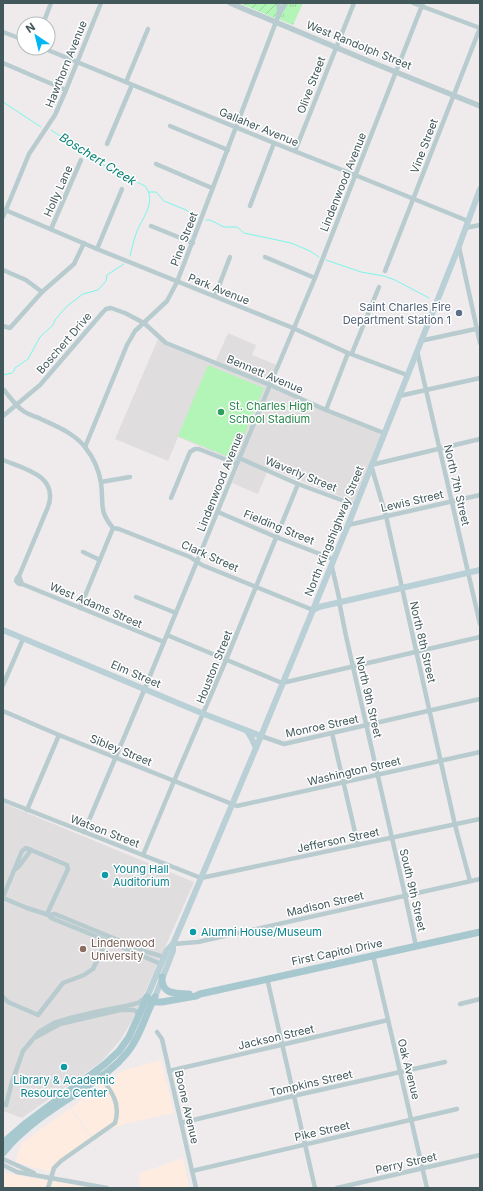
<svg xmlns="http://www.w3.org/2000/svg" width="483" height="1191" viewBox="0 0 483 1191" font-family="Inter,sans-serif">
<defs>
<pattern id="park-tufts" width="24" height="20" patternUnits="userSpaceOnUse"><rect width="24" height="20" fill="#b3f4b7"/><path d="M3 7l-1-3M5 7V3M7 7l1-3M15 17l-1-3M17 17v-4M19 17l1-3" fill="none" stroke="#9bd3a0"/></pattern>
<pattern id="garden-furrows" width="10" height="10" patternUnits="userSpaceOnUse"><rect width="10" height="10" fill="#b3f4b7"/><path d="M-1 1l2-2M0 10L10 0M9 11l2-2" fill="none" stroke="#9bd3a0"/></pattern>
</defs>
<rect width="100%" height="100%" fill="#efebed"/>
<g fill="#feece1">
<polygon points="161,1060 174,1113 124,1124 92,1137 71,1108 122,1071"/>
<polygon points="70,1108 91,1138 54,1165 50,1172 16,1162 18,1153 22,1143"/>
<polygon points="183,1158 189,1188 140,1188 138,1174"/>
<polygon points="3,1172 21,1176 92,1188 3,1188"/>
</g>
<g fill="#e0dddf">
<polygon points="228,333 256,345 252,355 277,365 268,387 379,433 381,435 354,502 269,468 258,494 232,483 240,464 235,461 178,437 168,461 115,439 158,339 167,346 214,365"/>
<polygon points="3,803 194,882 134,1017 121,1039 101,1062 22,1118 3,1111"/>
</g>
<polygon fill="#b3f4b7" points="208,365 264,388 234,459 178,436"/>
<polygon fill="url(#park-tufts)" points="240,3 303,3 293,25"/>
<polygon fill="url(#garden-furrows)" points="240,3 278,3 277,19"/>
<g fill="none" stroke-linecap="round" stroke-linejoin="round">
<g stroke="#7af6e8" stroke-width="1">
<polyline points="3,102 41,127"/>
<path d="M51,130L110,169L145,186C157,201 143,217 137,231C134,239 132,248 130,256"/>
<polyline points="149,192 156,192 164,201 186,210 195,216"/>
<polyline points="206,220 210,220 224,227 237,227 244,233 291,243 310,251 319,257"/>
<polyline points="326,260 361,272 384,276 395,280 429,298"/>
<polyline points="3,375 12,373 14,371 15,368 28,359 40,337 53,325 55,320 67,306 83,294 98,290 106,281 107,275 124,264"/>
</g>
<g stroke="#b8cbce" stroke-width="4.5">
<polyline points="278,3 279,7 279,14 286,3"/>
<polyline points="43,24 51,3"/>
<polyline points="3,32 24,40"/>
<polyline points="43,48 274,143 355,175 468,221"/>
<polyline points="3,63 66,90"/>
<polyline points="126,82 148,29"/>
<polyline points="170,126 228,150"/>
<polyline points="107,144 132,85"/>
<polyline points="295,151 354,3"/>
<polyline points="156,164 212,188"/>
<polyline points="250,206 274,143"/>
<polyline points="3,209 97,249 293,328 348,353 407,375"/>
<polyline points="3,217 29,154 55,115 66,90 101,3"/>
<polyline points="151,226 193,243"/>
<polyline points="465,228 480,225"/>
<polyline points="51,229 81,160"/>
<polyline points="459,247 480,343"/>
<polyline points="97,249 122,189"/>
<polyline points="265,257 315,278"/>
<polyline points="3,270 26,280 42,292"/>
<polyline points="385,271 480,28 413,3"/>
<polyline points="215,296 230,257"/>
<polyline points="3,326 10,328 42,292 74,264 84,243"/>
<polyline points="420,341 480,328"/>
<polyline points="417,351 480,624"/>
<polyline points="352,353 379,287"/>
<path d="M4,390C10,397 15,405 22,410C27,414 33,416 39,418C55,426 73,432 85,447C93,457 99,470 101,483C104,504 98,510 113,528L119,529L190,557L202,565L313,610"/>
<polyline points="399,396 480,378"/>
<polyline points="326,410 348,353"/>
<polyline points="3,416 40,385 103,312 106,309 111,308 125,313 144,323 166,343 270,385 326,410 384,433"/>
<polyline points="85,447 127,345 135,331 167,301 177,282 279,14"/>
<polyline points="239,458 298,484 355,505"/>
<path d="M3,460C25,469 59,476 48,507L19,576L22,584L164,642"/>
<polyline points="101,482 130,477"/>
<polyline points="171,498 190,452 195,449 199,449 237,464"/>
<polyline points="218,512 276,537 333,559 332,567 340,602 340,606 346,636 405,895 416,946"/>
<polyline points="348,525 480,495"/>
<polyline points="83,552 100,560"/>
<polyline points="19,576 17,578 16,581 19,584 22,584"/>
<polyline points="136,597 176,613"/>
<polyline points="80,608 113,528"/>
<polyline points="167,635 282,683 480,637"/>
<polyline points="3,685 23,639"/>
<polyline points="3,711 59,735 237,806 480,752"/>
<polyline points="332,733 358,845"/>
<polyline points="261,736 284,744 480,699"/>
<polyline points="3,800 201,878 480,819"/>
<polyline points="27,810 59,735"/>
<polyline points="84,832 145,688 237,464 270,385 315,278 423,3"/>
<polyline points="143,855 174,781 226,660 298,484"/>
<polyline points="16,869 20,865 31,850"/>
<polyline points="470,881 455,825 386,516 371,465 480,439"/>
<polyline points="3,897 22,851 26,848 31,850 67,865 68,869 47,914"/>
<polyline points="3,898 27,908 49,915"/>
<polyline points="173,944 198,942 480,879"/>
<polyline points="373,955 427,1188"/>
<polyline points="161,964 103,939 51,918 49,915 55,914 147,952 164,957"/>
<polyline points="267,978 315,1188"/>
<polyline points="3,997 8,1002 38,1015 63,983 84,975 93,969 107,940"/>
<polyline points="460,1004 480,999"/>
<polyline points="157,1032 162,1039 196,1188"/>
<polyline points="36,1037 60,1024 120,1010 133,1010 136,1011 139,1016"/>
<polyline points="169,1071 281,1045 388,1020"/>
<polyline points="3,1104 6,1105 12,1082 23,1051 39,1032 54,1023 70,1018 100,1011 126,1006 138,1003 145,998"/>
<polyline points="181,1123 293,1096 445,1062"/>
<polyline points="3,1159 34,1173"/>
<polyline points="3,1165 17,1172 107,1188"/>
<polyline points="192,1171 457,1109"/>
<path d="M48,1188L54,1168L61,1161L115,1123C122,1100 108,1088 96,1070"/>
<polyline points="337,1188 480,1155"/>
</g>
<polyline stroke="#b8cbce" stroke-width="5.5" points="230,3 366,60 480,106"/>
<g stroke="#b9d0d6" stroke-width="6">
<polyline points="313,610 319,607 480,570"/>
<polyline points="3,630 204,714 261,736"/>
<polyline points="247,731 251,737 256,748"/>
<polyline points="147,997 167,950 173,944 188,909 261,736 348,525 459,246 480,189"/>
<polyline points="155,997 173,951 173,944"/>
</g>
<g stroke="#a7c8cf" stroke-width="7">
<path d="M162,977C161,995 176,993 189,994"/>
<polyline points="147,997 152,1002 162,1002 196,996 200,994 480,932"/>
<polyline points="3,1143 26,1123 105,1064 119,1051 129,1037 147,997"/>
<path d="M3,1153C23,1128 52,1109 79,1092C96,1080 113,1070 126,1054C140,1038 145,1015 155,997"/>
</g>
</g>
<circle fill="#5c6f8a" stroke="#fff" stroke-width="1.5" cx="459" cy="313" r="4"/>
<circle fill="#2e9e5b" stroke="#fff" stroke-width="1.5" cx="221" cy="412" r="4"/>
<g fill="#0f9aa8" stroke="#fff" stroke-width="1.5">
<circle cx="105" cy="875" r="4"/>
<circle cx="193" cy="932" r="4"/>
<circle cx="64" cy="1067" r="4"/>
</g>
<circle fill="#8d6e63" stroke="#fff" stroke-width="1.5" cx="83" cy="949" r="4"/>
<g text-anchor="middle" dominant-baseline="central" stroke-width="3" stroke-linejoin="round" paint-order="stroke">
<g font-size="11" fill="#42585b" stroke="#fff">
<text transform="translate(359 45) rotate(22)">West Randolph Street</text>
<text transform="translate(66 64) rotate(-68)">Hawthorn Avenue</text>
<text transform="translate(311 85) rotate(-69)">Olive Street</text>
<text transform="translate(259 127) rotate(22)">Gallaher Avenue</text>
<text transform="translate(424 146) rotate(-69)">Vine Street</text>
<text transform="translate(343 182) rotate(-68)">Lindenwood Avenue</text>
<text transform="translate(58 191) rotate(-66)">Holly Lane</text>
<text transform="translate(184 239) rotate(-69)">Pine Street</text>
<text transform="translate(219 289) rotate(22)">Park Avenue</text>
<text transform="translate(64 343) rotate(-49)">Boschert Drive</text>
<text transform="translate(265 374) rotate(23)">Bennett Avenue</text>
<text transform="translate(301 474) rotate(22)">Waverly Street</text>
<text transform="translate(220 482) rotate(-68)">Lindenwood Avenue</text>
<text transform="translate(457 485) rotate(77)">North 7th Street</text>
<text transform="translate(412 501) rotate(-13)">Lewis Street</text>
<text transform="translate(279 527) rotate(22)">Fielding Street</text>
<text transform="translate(334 531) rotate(-68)">North Kingshighway Street</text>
<text transform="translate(210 556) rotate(24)">Clark Street</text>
<text transform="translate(96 605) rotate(23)">West Adams Street</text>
<text transform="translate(423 642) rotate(77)">North 8th Street</text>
<text transform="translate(214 667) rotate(-68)">Houston Street</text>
<text transform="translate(136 674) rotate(23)">Elm Street</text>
<text transform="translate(369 697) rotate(77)">North 9th Street</text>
<text transform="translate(322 726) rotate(-12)">Monroe Street</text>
<text transform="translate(121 750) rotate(22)">Sibley Street</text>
<text transform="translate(354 771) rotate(-13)">Washington Street</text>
<text transform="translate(105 831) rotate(21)">Watson Street</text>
<text transform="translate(338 840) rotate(-12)">Jefferson Street</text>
<text transform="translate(413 890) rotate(77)">South 9th Street</text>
<text transform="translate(325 904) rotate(-13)">Madison Street</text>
<text transform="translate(337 952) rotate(-12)">First Capitol Drive</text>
<text transform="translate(276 1037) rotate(-13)">Jackson Street</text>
<text transform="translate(409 1069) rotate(76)">Oak Avenue</text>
<text transform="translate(311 1083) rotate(-13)">Tompkins Street</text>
<text transform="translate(187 1107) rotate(77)">Boone Avenue</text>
<text transform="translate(322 1131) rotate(-13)">Pike Street</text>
<text transform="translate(406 1163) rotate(-13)">Perry Street</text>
</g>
<g font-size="11" fill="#4e5e75" stroke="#fff" text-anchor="end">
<text x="451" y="307">Saint Charles Fire<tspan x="451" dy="13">Department Station 1</tspan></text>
</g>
<g font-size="11" fill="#27864d" stroke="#fff" text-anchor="start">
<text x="229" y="406">St. Charles High<tspan x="229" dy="13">School Stadium</tspan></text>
</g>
<g font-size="11" fill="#0d838f" stroke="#fff" text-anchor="start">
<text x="113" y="869">Young Hall<tspan x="113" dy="13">Auditorium</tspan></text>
<text x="201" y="932">Alumni House/Museum</text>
<text x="64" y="1080" text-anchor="middle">Library &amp; Academic<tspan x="64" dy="13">Resource Center</tspan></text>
</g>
<g font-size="11" fill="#785e54" stroke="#fff" text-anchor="start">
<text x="91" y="943">Lindenwood<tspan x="91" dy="13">University</tspan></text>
</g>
<g font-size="12" font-style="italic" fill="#058173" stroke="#fff">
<text transform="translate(98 159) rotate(32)">Boschert Creek</text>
</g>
</g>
<rect width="483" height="1191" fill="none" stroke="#42585b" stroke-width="8"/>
<g transform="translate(36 36) rotate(325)"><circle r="19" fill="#ffffff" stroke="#b3bcbd"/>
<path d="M0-3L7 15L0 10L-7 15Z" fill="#03b7f1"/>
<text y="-6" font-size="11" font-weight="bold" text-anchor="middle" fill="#42585b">N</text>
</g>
</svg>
